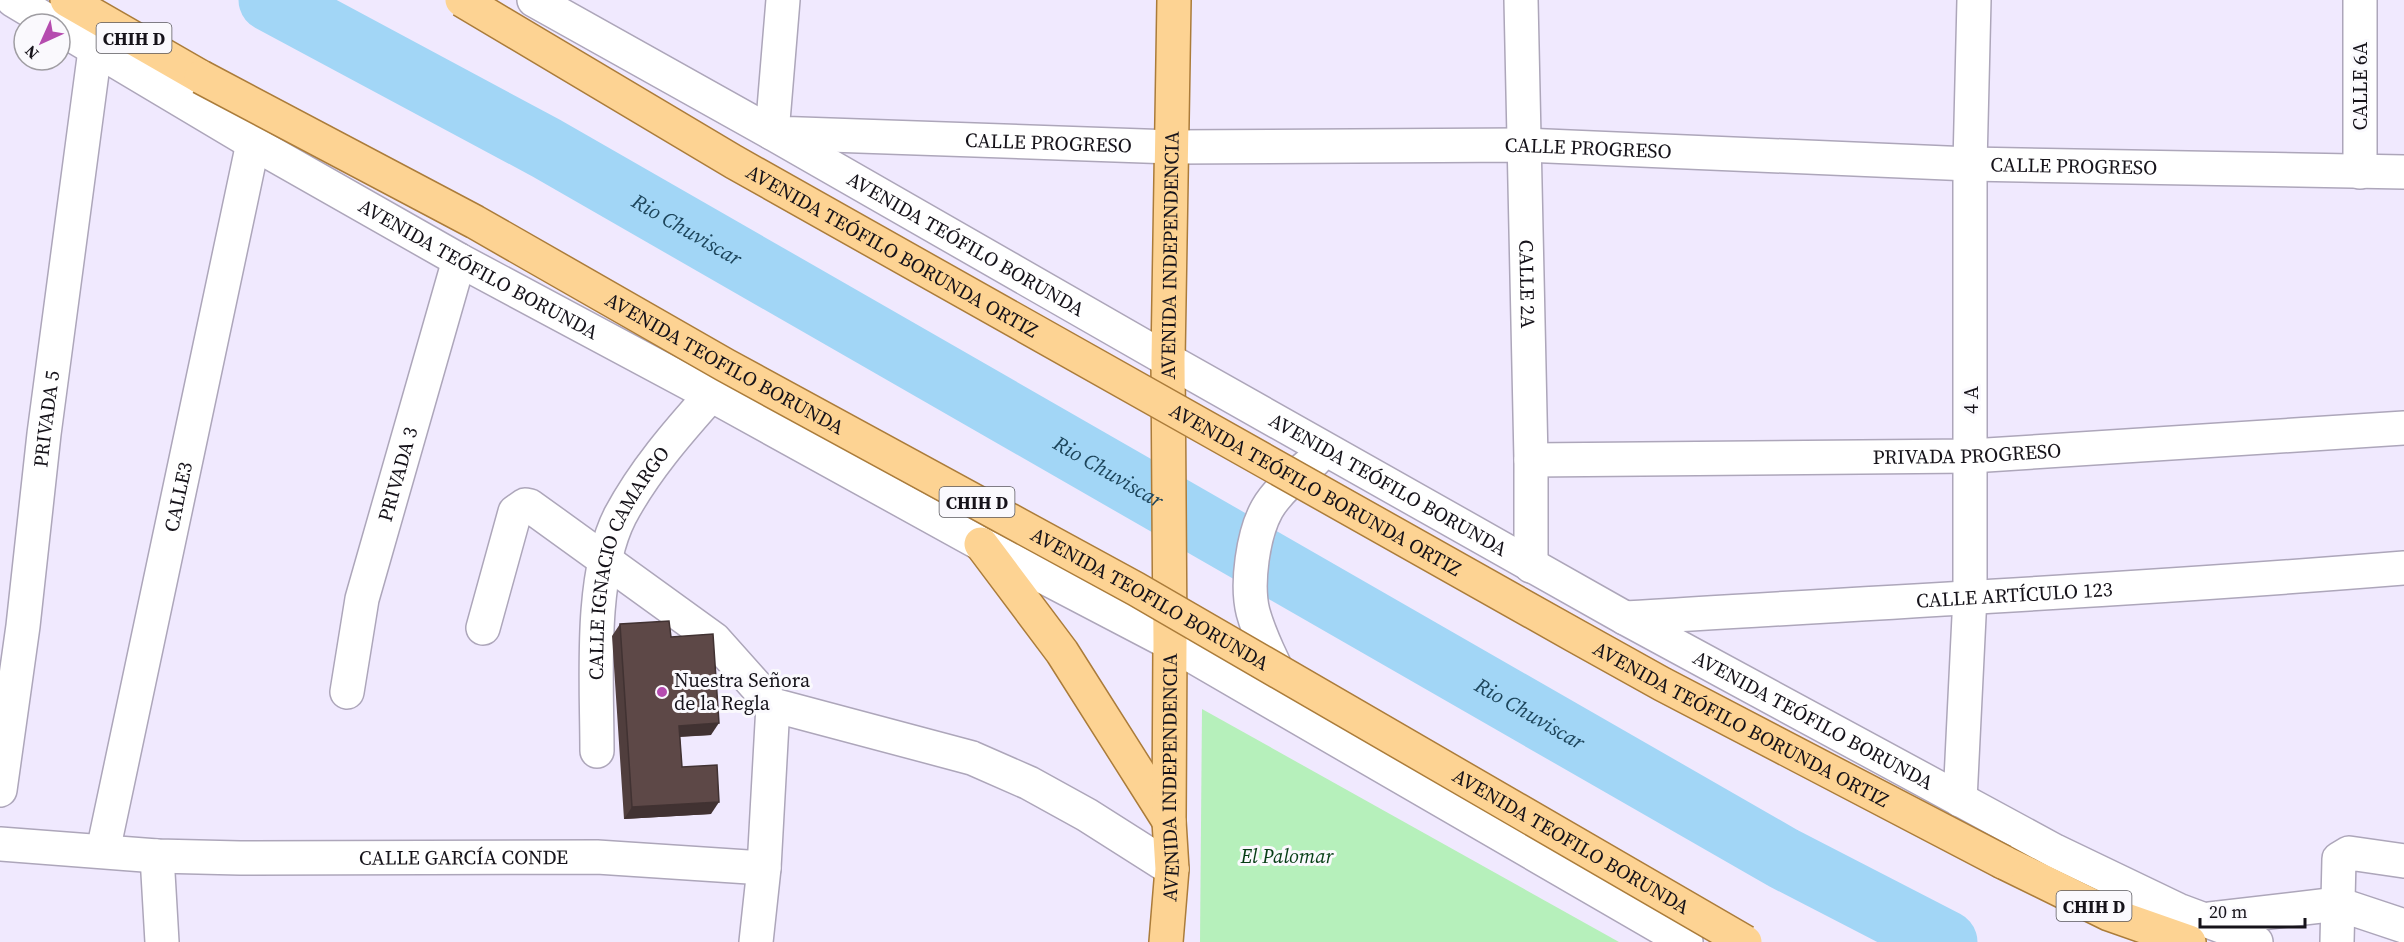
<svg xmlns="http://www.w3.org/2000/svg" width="2404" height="942" viewBox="0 0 2404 942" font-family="'Source Serif 4',serif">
<rect width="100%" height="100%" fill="#f0e9fe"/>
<polygon fill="#b6f0bb" points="1202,709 1619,942 1200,942"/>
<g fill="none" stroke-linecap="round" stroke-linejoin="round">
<path stroke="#a2d6f6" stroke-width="63" id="s1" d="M270,0L546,148L1783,858L1946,942"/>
<defs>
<g id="minor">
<polyline points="13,0 53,24"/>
<path id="s2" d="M534,0L772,133L1168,360L1625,618L2055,851L2178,910L2229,929L2256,942"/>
<path id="s3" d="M783,0L772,133L1172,147L1523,145L1970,164L2404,172"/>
<path id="s4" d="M1521,0L1531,460V566"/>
<polyline points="2360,0 2360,172"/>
<path id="s5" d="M60,28L253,143L459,260L711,395L981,544L1170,643L1686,942"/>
<path id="s6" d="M1531,460L1971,456L2404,428"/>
<path id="s7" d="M1625,618C1885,602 2145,589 2404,568"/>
<polyline points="483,628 515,512 525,505 530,506 714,639 773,705 972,758 1029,783 1087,815 1172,869"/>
<path d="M1286,688C1275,668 1259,634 1253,612C1246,584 1253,534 1267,509C1278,490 1299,473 1315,460"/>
<path id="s8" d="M347,692L362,599L459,260"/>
<path id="s9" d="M597,751C597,682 589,577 620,516C644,471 677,433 711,395"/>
<path id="s10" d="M0,790L23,626L44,434L95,50"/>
<polyline points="1960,800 1970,596 1970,164 1974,0"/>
<path id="s11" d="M0,844L157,856L240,858L597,857L764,868"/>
<path id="s12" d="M103,851L253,143"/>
<polyline points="157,856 162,942"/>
<polyline points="2210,919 2338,904 2404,926"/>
<polyline points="756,942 764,868 773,705"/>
<polyline points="2337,942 2339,859 2349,853 2404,861"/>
</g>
<g id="major">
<polyline points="67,0 201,77"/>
<polyline points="981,544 1062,652 1169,821"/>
<polyline points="2003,862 2109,914 2189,942"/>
<path id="s13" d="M1166,942L1172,869L1169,821L1170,643L1168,360L1174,0"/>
</g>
</defs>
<use href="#minor" stroke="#ada6ba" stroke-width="36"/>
<use href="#major" stroke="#ab7c3a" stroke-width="36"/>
<use href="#minor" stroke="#fff" stroke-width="33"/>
<use href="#major" stroke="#fdd393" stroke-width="33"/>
<defs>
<g id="major-bridge">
<path id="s14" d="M462,0L734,162L1574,635L1662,684L2003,862"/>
<path id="s15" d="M201,77L475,222L725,365L1136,589L1745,942"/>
</g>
</defs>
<use href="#major-bridge" stroke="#ab7c3a" stroke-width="36" stroke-linecap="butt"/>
<use href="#major-bridge" stroke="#fdd393" stroke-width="33"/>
</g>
<polygon fill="#503e3d" points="620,624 671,637 711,735 680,737 682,767 711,814 624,819 612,636"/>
<g fill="#413232">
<polygon points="719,723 711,735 671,737 679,726"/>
<polygon points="719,802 711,814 624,819 632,807"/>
</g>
<polygon fill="#5d4847" stroke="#413232" stroke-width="1.5" points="669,621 671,637 713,634 719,723 679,726 682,767 717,765 719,802 632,807 620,624"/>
<circle fill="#b54caf" stroke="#faf9fd" stroke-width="2" cx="662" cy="692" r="6"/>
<g text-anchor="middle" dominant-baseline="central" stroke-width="6" stroke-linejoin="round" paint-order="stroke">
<g fill="#faf9fd" stroke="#5a585e" stroke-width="1.5">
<rect x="96.5" y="23" width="75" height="30" rx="4.5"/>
<rect x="939.5" y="487" width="75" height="30" rx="4.5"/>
<rect x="2056.5" y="891" width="75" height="30" rx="4.5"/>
</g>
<g font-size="18" font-weight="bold" fill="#16131a">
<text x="134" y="38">CHIH D</text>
<text x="977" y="502">CHIH D</text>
<text x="2094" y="906">CHIH D</text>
</g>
<g font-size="20" fill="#16131a" stroke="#faf9fd">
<text transform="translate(2360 86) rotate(-90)">CALLE 6A</text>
<text stroke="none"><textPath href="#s3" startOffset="410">CALLE PROGRESO</textPath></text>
<text stroke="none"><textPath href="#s3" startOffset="950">CALLE PROGRESO</textPath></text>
<text stroke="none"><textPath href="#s3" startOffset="1436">CALLE PROGRESO</textPath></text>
<text stroke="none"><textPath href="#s2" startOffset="496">AVENIDA TEÓFILO BORUNDA</textPath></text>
<text stroke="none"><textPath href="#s14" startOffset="498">AVENIDA TEÓFILO BORUNDA ORTIZ</textPath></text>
<text stroke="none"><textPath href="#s13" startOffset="687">AVENIDA INDEPENDENCIA</textPath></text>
<text stroke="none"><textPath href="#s5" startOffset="483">AVENIDA TEÓFILO BORUNDA</textPath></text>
<text stroke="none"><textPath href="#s4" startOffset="284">CALLE 2A</textPath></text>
<text stroke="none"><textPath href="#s15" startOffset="597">AVENIDA TEOFILO BORUNDA</textPath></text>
<text transform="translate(1971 400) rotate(-90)">4 A</text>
<text stroke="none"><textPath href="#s10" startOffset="374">PRIVADA 5</textPath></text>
<text stroke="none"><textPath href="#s6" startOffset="436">PRIVADA PROGRESO</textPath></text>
<text stroke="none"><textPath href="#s8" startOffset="224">PRIVADA 3</textPath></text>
<text stroke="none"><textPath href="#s2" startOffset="982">AVENIDA TEÓFILO BORUNDA</textPath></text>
<text stroke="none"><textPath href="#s14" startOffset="984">AVENIDA TEÓFILO BORUNDA ORTIZ</textPath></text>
<text stroke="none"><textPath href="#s12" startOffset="362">CALLE3</textPath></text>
<text stroke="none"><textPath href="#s9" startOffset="195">CALLE IGNACIO CAMARGO</textPath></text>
<text stroke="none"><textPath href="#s7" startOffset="390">CALLE ARTÍCULO 123</textPath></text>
<text stroke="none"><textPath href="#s15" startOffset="1083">AVENIDA TEOFILO BORUNDA</textPath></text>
<text stroke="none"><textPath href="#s2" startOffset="1468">AVENIDA TEÓFILO BORUNDA</textPath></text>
<text stroke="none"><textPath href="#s14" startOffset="1470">AVENIDA TEÓFILO BORUNDA ORTIZ</textPath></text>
<text stroke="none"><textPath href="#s13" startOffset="165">AVENIDA INDEPENDENCIA</textPath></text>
<text stroke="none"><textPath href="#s15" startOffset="1569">AVENIDA TEOFILO BORUNDA</textPath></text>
<text stroke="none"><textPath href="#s11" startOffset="464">CALLE GARCÍA CONDE</textPath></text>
</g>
<g font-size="20" fill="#16131a" stroke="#faf9fd" text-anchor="start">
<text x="674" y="680">Nuestra Señora<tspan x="674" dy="23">de la Regla</tspan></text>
</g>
<g font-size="20" font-style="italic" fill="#063d14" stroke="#faf9fd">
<text x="1287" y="856">El Palomar</text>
</g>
<g font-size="21" font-style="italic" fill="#1d455b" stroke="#faf9fd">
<text stroke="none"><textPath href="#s1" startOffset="476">Rio Chuviscar</textPath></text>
<text stroke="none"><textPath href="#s1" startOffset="962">Rio Chuviscar</textPath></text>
<text stroke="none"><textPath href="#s1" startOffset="1448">Rio Chuviscar</textPath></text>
</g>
</g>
<g transform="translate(42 42) rotate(225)"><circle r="28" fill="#faf9fd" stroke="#9f9da2" stroke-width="1.5"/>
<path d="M0-4.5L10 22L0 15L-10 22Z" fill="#b54caf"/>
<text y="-9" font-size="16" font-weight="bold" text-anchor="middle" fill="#16131a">N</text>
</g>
<path d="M2200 918v9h105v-9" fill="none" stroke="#16131a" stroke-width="3"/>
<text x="2209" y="918" font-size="18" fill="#16131a" stroke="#faf9fd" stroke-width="4.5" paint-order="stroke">20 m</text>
</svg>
